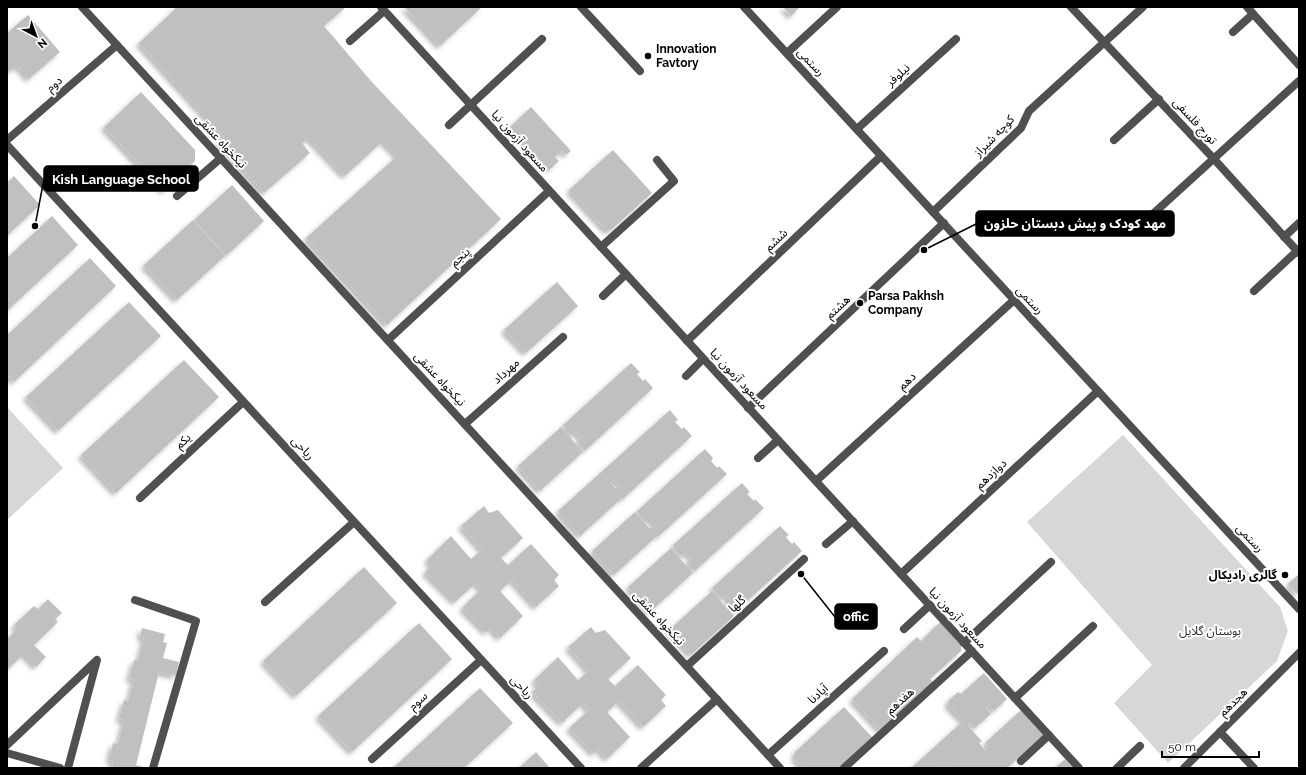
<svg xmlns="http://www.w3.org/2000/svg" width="1306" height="775" viewBox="0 0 1306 775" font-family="Raleway,'Noto Sans Arabic',sans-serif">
<defs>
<filter id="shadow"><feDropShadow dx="-3.5" dy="3.5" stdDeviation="2" flood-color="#0004"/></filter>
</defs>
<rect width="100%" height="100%" fill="#fff"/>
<g fill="#d7d7d7">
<polygon points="7,407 63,468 7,520"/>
<polygon points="1123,435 1280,607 1288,631 1277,661 1168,763 1114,703 1152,665 1027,522"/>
</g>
<g fill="#c0c0c0" fill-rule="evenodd" filter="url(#shadow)">
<polygon points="174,7 346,7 324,26 371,81 501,219 387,325 306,238 397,156 383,141 345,176 309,138 302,143 310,153 264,193 219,142 224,137 139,43 175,9"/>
<polygon points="404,7 482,7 440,46"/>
<polygon points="783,7 800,7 791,16"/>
<polygon points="28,15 60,52 29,79 18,66 7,72 7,33"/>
<polygon points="141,92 195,150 195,161 164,191 104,127"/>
<polygon points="531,107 571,151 566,155 562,151 555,157 559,161 549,170 510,127"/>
<polygon points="613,150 652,193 611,230 606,230 569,190"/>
<polygon points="14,176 40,205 7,236 7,183"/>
<polygon points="232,185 264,221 226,256 194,220"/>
<polygon points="52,216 78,245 7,311 7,258"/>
<polygon points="193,220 225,256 177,300 144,265"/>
<polygon points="90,258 116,286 14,382 7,374 7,335"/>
<polygon points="557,282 578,306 526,353 504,330"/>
<polygon points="129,302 161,336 58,431 26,397"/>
<polygon points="184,360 219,397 116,493 81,455"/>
<polygon points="631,363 640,372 637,374 643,381 645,379 653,388 585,451 577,442 581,438 576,432 572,436 563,425"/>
<path d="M670,410L678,420L675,422L682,429L684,427L692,436L623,499L622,498L580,536L558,511ZM614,480L620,486L616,489L611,483Z"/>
<polygon points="561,427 583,452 540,491 518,466"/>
<polygon points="705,449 713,458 711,461 717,468 719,466 727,474 658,537 657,536 614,575 592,551 635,512 650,529 655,525 649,519 646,522 636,512"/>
<polygon points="742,483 750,492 747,494 754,501 755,499 764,508 695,571 687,562 692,558 686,553 682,556 673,545"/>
<polygon points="484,506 489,513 498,510 523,538 501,558 508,565 531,544 559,575 554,580 559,586 536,607 512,580 500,591 523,616 500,638 490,627 487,633 462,608 481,589 476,583 455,602 425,572 432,565 427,560 451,536 471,559 482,550 461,526"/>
<polygon points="780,526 789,535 786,537 792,544 794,542 802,551 733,614 726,605 730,601 725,595 721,598 712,588"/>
<polygon points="671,548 693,573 650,612 628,587"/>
<polygon points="364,567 397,603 296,696 263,661"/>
<polygon points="1299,574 1299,596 1288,584"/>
<polygon points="712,591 734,616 691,655 669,630"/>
<polygon points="48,599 62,613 55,619 58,622 34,645 46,657 36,667 24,654 7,670 7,639 17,629 14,625 34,606 38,609"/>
<polygon points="940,622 961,645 961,651 930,679 933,682 881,731 852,699 917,637 921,641"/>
<polygon points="419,623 452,659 352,752 318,716"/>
<polygon points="591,627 596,633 605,630 631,658 608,679 615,686 638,665 666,695 661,700 666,706 643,727 619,701 607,712 630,737 607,759 598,748 594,754 569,728 589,710 583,703 562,723 532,692 539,686 534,680 558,657 578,680 589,671 568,647"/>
<polygon points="142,628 165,634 163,642 167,643 163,658 179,662 176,676 159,672 136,765 147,768 112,768 113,761 109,760 113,743 118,744 124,720 119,719 124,700 128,701 134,680 129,679 134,660 138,661 144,638 140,637"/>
<polygon points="984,673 1007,699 994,711 989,706 986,708 991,714 975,728 970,723 968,726 982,741 979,743 985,750 989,747 985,743 1021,710 1044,735 1007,768 954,768 953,767 948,768 945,765 941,768 911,768 963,721 948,705 949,700 958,692 961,694"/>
<polygon points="480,688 513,723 464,768 393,768"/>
<polygon points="844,707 873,738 841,768 803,768 795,759 795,752"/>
<polygon points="536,752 550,768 519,768"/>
<polygon points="1065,759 1073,768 1055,768"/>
</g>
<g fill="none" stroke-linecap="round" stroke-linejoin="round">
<polyline stroke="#505050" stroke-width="8" points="581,7 640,71"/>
<g stroke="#505050" stroke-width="8">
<polyline points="1247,7 1299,65"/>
<polyline points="1233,32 1253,14"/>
<polyline points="350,41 384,11"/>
<polyline points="787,53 837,7"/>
<polyline points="449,125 542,39"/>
<polyline points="857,129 956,39"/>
<polyline points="7,140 117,45"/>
<polyline points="1114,140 1159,99"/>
<polyline points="177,196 221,158"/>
<polyline points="933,212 1021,128 1029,111 1143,7"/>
<polyline points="1143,223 1299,81"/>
<polyline points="1284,237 1299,223"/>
<polyline points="601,247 674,181 657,160"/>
<polyline points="1254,291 1297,251"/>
<polyline points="603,296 626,274"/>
<polyline points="388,340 549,191"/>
<polyline points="687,341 881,156"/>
<polyline points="686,376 703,359"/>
<polyline points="748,408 944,223"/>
<polyline points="465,424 563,337"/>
<polyline points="758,458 778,440"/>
<polyline points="816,481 1014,300"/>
<polyline points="140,498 243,402"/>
<polyline points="826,544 853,521"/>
<polyline points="901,574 1098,391"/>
<polyline points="135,600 196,621 153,768"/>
<polyline points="265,602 354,522"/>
<polyline points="904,629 930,605"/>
<polyline points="964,643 1051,562"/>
<polyline points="687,666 804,559"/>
<polyline points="1015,698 1093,626"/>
<polyline points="1220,732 1254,768"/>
<polyline points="7,745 97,660 68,768"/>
<polyline points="7,753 60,768"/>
<polyline points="768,755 884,651"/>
<polyline points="372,759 481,660"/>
<polyline points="1021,761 1049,735"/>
<polyline points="641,768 717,699"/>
<polyline points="844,768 972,651"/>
<polyline points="1117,768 1140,746"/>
</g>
<g stroke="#505050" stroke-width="8">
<polyline points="82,7 780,768"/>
<polyline points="381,7 1079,768"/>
<polyline points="744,7 1299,609"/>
<polyline points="1071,7 1214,159 1299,253"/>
<polyline points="7,145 581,768"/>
<polyline points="1184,768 1299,653"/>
</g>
</g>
<g fill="#000" stroke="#fff" stroke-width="1.5">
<circle cx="648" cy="56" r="4"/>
<circle cx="860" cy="303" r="4"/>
<circle cx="1285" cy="575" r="4"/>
</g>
<g text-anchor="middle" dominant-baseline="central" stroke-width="4" stroke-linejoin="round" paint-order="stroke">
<g font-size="12" font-weight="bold" fill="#000" stroke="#fff" text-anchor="start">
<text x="656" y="49">Innovation<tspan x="656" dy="14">Favtory</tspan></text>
<text x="868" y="296">Parsa Pakhsh<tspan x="868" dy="14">Company</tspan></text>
<text x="1277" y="575" text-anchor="end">گالری رادیکال</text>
</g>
<g font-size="12" fill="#000" stroke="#fff">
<text transform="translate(811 62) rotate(47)">رستمی</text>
<text transform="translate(898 75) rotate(-42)">نیلوفر</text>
<text transform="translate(54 84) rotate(-41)">دوم</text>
<text transform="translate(1195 121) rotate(47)">تورج فلسفی</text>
<text transform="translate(994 136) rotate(-46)">کوچه شیراز</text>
<text transform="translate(221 141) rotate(47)">نیکخواه عشقی</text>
<text transform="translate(520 141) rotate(48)">مسعود آزمون نیا</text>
<text transform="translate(776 240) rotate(-44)">ششم</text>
<text transform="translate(460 257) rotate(-43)">پنجم</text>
<text transform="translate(1030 300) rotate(47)">رستمی</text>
<text transform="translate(838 307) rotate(-43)">هشتم</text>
<text transform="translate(506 371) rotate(-42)">مهرداد</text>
<text transform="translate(440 379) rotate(47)">نیکخواه عشقی</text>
<text transform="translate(739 379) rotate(47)">مسعود آزمون نیا</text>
<text transform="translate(907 381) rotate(-42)">دهم</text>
<text transform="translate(183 441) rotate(-43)">یکم</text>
<text transform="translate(303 448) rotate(47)">ریاحی</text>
<text transform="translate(991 474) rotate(-43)">دوازدهم</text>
<text transform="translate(1250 538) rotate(47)">رستمی</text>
<text transform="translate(737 604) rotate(-42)">گلها</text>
<text transform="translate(659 618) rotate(47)">نیکخواه عشقی</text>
<text transform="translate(958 618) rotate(47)">مسعود آزمون نیا</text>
<text transform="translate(522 687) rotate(47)">ریاحی</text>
<text transform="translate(818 694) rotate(-42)">آپادنا</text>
<text transform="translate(418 701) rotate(-43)">سوم</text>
<text transform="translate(900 701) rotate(-42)">هفدهم</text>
<text transform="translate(1233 702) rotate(-45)">هجدهم</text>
</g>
<g font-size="12" fill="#2e2e2e" stroke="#fff">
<text x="1210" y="631">بوستان گلایل</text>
</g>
</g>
<path fill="none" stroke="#000" stroke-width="1.5" d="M35 226L44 179M924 250L976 224M801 574L835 617"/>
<g fill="#000" stroke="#fff" stroke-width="1.5">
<circle cx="35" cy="226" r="4"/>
<circle cx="924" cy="250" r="4"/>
<circle cx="801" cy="574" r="4"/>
</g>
<g fill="#000" stroke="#000" stroke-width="1.5">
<rect x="44" y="166" width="154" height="25" rx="4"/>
<rect x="976" y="211" width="198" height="25" rx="4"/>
<rect x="835" y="604" width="42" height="25" rx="4"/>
</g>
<g font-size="13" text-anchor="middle" font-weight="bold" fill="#fff">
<text x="121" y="184">Kish Language School</text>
<text x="1075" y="228">مهد کودک و پیش دبستان حلزون</text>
<text x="856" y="621">offic</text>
</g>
<rect width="1306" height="775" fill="none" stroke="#000000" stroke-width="16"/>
<g transform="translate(36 36) rotate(139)" stroke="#ffffff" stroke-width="3" paint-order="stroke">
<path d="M0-3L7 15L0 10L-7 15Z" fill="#000000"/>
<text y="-6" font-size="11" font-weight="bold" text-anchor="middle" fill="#000000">N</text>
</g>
<path d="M1162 751v6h97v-6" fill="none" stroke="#000000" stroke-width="2"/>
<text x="1168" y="751" font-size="12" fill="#000000" stroke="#ffffff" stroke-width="3" paint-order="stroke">50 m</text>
</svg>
